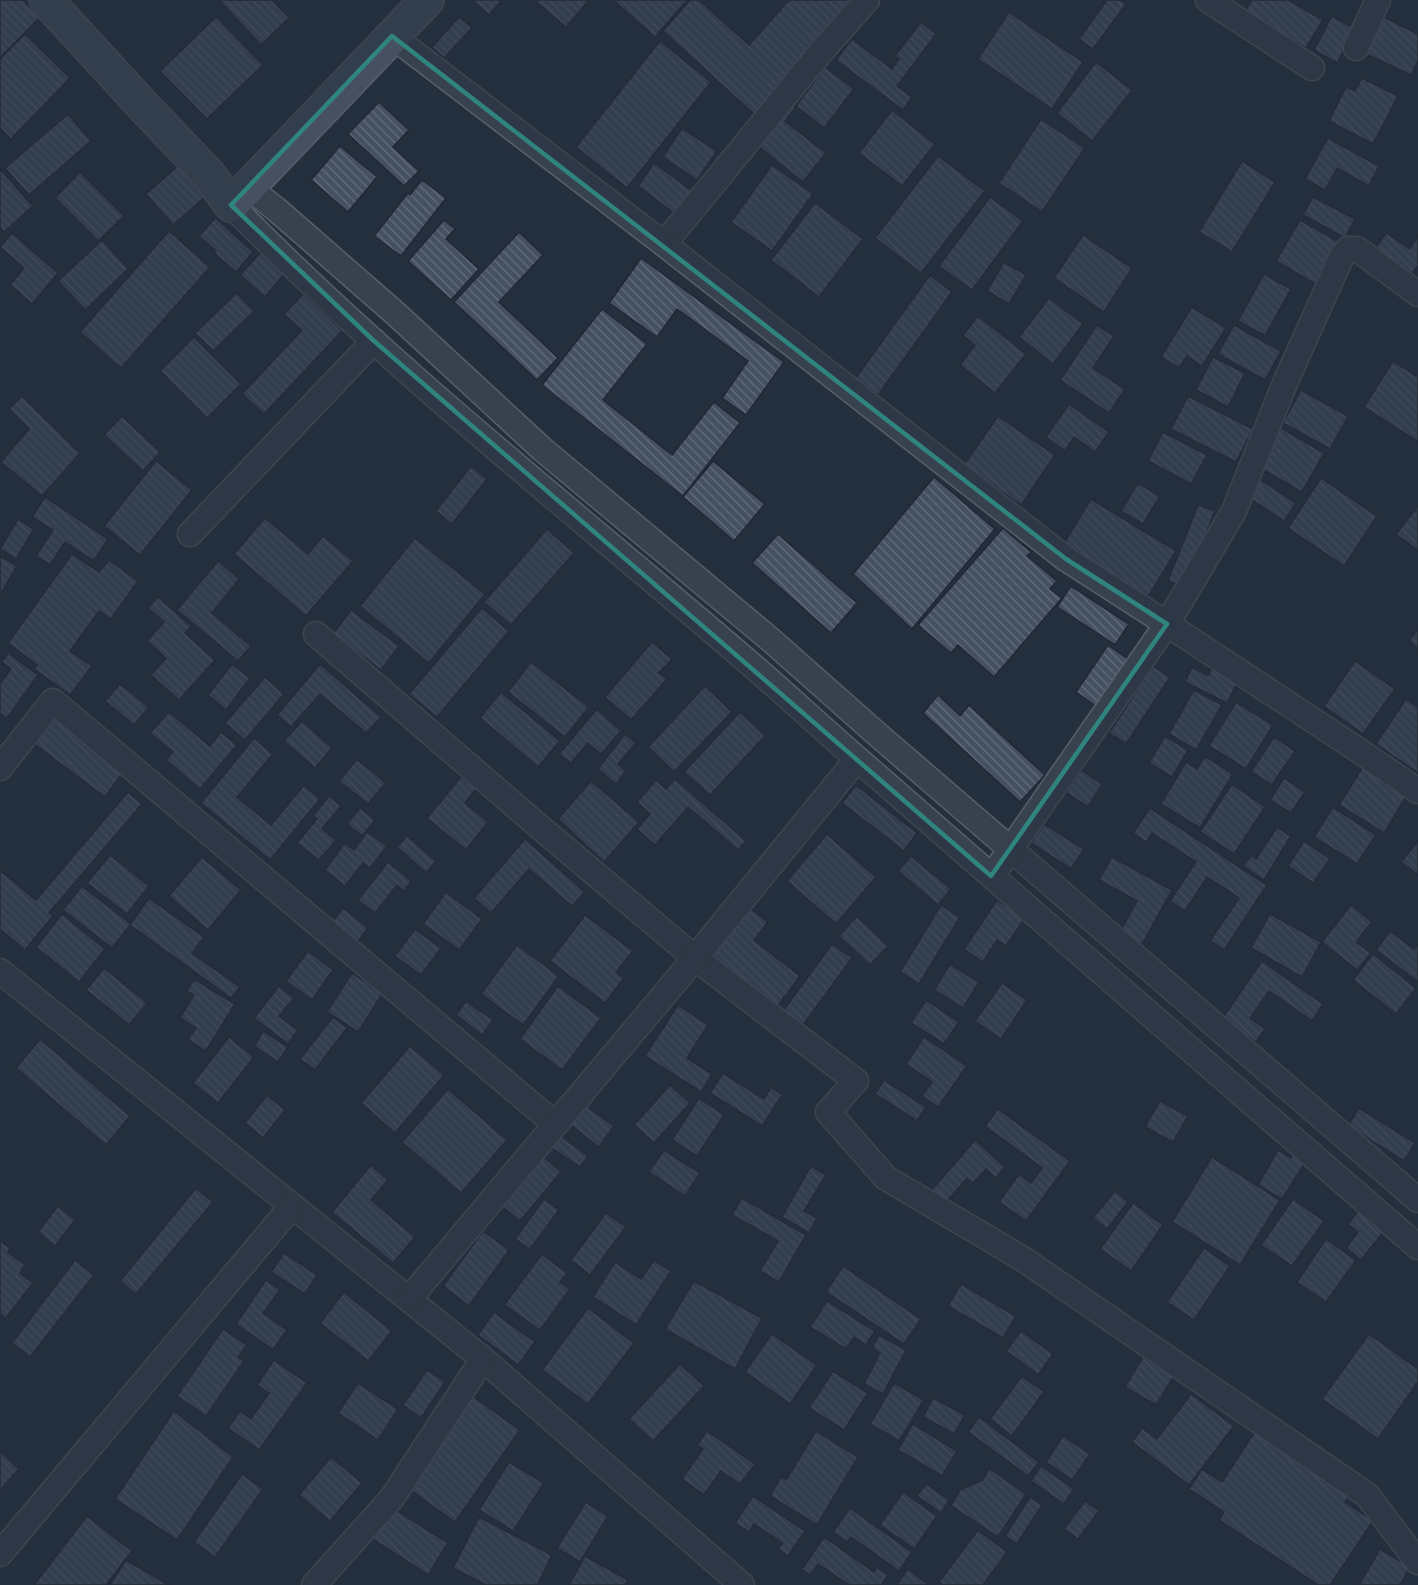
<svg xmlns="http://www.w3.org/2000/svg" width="1418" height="1585" viewBox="0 0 1418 1585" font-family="Barlow,sans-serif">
<defs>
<pattern id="building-back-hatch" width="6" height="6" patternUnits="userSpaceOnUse" patternTransform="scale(1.5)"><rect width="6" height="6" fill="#455162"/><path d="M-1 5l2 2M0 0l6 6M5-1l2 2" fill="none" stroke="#5d6877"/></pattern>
</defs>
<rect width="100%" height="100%" fill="#242f3e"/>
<g fill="url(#building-back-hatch)" stroke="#1f2835" stroke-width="1.5">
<polygon points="0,0 23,0 40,17 0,58"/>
<polygon points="219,0 272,0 289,18 261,45"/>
<polygon points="472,0 500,0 501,1 489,15"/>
<polygon points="534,0 589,0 566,27"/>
<polygon points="613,0 687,0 655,37"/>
<polygon points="690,0 699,0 749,45 789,0 858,0 756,116 663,31"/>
<polygon points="1107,0 1120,0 1126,4 1093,49 1079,39"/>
<polygon points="1252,0 1288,0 1323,20 1306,48 1245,12"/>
<polygon points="1009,12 1083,62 1052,109 978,59"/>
<polygon points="1332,16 1355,29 1337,63 1314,50"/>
<polygon points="1382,16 1418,34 1418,61 1411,75 1364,53"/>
<polygon points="216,17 263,65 207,119 160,71"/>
<polygon points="459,17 472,28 444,58 432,47"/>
<polygon points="921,22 936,34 897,86 912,97 903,110 836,60 852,39 892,69 899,59 895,56"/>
<polygon points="25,34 70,78 11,139 0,128 0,59"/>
<polygon points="660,41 711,82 627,188 576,147"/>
<polygon points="1096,62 1132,90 1092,141 1057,113"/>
<polygon points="825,67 854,89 824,128 796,106"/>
<polygon points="1362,78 1398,96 1373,144 1329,121 1346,87 1355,91"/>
<polygon points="786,101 795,108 785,121 826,153 803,182 753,142"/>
<polygon points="379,102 409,130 393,147 419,171 404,186 348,134"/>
<polygon points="892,110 935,144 902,186 859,153"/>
<polygon points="68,114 91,141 29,195 5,168"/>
<polygon points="1041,119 1085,148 1042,212 999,183"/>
<polygon points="682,128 717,151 697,180 663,157"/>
<polygon points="1328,138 1379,166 1369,186 1337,168 1325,190 1305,179"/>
<polygon points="340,146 377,177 348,212 311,180"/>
<polygon points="938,156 985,191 921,273 875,238"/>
<polygon points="1242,161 1275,182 1232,252 1199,232"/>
<polygon points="654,163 695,193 678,216 638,186"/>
<polygon points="772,165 813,194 772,251 731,222"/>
<polygon points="178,166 205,197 173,225 146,194"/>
<polygon points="0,169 33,206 4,232 0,227"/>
<polygon points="80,172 124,216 98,241 55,198"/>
<polygon points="422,180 446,198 401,256 374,236 408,193 410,195"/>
<polygon points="990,197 1023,221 972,290 939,266"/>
<polygon points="1313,197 1355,219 1345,238 1303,215"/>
<polygon points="815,203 863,239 819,297 771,260"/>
<polygon points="220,213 216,218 253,252 236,272 214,253 216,251 199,236"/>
<polygon points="444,220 455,229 446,239 479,269 451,300 408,261"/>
<polygon points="1300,220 1339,242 1315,284 1276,261"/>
<polygon points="169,231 210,267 121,368 80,332"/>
<polygon points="519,232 543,255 499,302 558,358 537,380 454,302"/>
<polygon points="12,233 58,273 32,304 10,285 24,268 0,247"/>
<polygon points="1386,233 1410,249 1418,236 1418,265 1411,276 1374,251"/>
<polygon points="1083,235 1132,268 1104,312 1054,278"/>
<polygon points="102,240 128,269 85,310 58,281"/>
<polygon points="262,251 286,272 265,297 240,275"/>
<polygon points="641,258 784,362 746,415 722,398 748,361 677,309 657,337 609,303"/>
<polygon points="1004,262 1026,275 1009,304 987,291"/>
<polygon points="1264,274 1291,289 1265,336 1238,321"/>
<polygon points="930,275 952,292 878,395 855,379"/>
<polygon points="237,293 254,311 213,351 195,333"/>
<polygon points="303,294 342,331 264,414 242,394 302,330 284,314"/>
<polygon points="1049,298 1083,324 1053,364 1019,337"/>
<polygon points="1192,307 1226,328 1202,366 1187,356 1179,368 1161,357"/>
<polygon points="602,309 647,344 603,400 672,455 714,402 740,423 683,496 542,385"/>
<polygon points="978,316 1026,354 995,393 960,365 975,345 963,335"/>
<polygon points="1097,325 1114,336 1093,368 1125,389 1109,413 1060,380"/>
<polygon points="1234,325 1281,351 1265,380 1218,354"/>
<polygon points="194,337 241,384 207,418 160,371"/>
<polygon points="1213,357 1245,373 1228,407 1196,390"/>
<polygon points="1393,361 1418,377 1418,442 1364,407"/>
<polygon points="1301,390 1348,416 1330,449 1283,423"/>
<polygon points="22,396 80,453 42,496 1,462 29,429 9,409"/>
<polygon points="1188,396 1253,429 1236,462 1171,429"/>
<polygon points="1069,404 1109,432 1095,452 1074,437 1065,451 1046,437"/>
<polygon points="122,416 160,452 143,471 104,435"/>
<polygon points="998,416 1055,455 1021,505 964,465"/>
<polygon points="1276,425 1324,453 1302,492 1253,464"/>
<polygon points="1163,432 1207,455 1191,484 1148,461"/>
<polygon points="156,461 192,490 140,555 104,526"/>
<polygon points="713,461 765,504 734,541 683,497"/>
<polygon points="471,466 487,479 452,524 436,511"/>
<polygon points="934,477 995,529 912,629 853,574"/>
<polygon points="1258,478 1296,503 1284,521 1246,496"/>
<polygon points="1321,478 1377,516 1344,566 1288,528"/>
<polygon points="1138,483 1160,496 1143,524 1121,511"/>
<polygon points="45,497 108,539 94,561 65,542 50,565 36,556 53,530 32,517"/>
<polygon points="1091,499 1176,551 1148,597 1063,545"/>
<polygon points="1198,505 1215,511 1185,587 1168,581"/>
<polygon points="1418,506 1418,551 1396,534"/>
<polygon points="265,518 308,554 323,536 353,561 306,616 234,554"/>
<polygon points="18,519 34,529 16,559 0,549"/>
<polygon points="1003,528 1031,552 1027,556 1057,581 1050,589 1062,598 994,677 958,645 951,653 918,625"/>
<polygon points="547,529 574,553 511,625 484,602"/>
<polygon points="778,534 857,603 831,633 752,563"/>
<polygon points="415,538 485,594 429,663 360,606"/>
<polygon points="72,554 99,572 109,560 138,581 111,619 99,611 70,651 92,666 70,695 34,669 37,665 8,643"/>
<polygon points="0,556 17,566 0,595"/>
<polygon points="218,561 239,579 212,613 251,646 238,661 177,610"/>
<polygon points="1071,586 1129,624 1115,645 1057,607"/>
<polygon points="158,597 191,626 185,633 215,660 179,700 151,675 166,658 147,641 164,622 148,608"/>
<polygon points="482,608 509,631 437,717 409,694"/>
<polygon points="351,610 399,646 381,670 333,634"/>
<polygon points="1418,629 1418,649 1409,641"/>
<polygon points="652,642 672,659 659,673 667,679 631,720 605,697"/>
<polygon points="1108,645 1132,662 1100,709 1076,692"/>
<polygon points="8,653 38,675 7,718 0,713 0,684 11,669 2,662"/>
<polygon points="1355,661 1395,689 1363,734 1324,706"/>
<polygon points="531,662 589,707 565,737 508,692"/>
<polygon points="232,664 250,678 226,710 208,695"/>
<polygon points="320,664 381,717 366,733 320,694 291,727 277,715"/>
<polygon points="1214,664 1240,677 1227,703 1185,682 1192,667 1208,676"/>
<polygon points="1153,666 1170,677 1126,744 1109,733"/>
<polygon points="265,677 284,694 245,740 225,723"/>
<polygon points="120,684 149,707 134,725 105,701"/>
<polygon points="705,686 732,712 674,772 648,747"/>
<polygon points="1194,690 1222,705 1196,750 1169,734"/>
<polygon points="501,692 560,741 538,767 480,718"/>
<polygon points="938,695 960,716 969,705 1045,775 1020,802 923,713"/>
<polygon points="1406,699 1418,707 1418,773 1376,744"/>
<polygon points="1236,702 1273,725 1246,769 1209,746"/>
<polygon points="597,709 621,731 601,754 588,743 571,763 559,754"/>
<polygon points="169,712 210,746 221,732 237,745 200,789 166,760 173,752 150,733"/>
<polygon points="740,712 765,736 710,795 684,772"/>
<polygon points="54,719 124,771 105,797 34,744"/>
<polygon points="302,721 332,748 315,768 284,741"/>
<polygon points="625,734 636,743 618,764 626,771 616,784 598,769"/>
<polygon points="1165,736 1188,750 1172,777 1149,763"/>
<polygon points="1274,737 1295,751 1272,785 1251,772"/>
<polygon points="254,738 273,754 237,797 271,825 304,785 320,799 270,860 201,803"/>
<polygon points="1205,756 1233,774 1200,828 1161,804 1186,762 1197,769"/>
<polygon points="357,759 386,783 368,804 339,781"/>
<polygon points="1364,765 1409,792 1384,833 1339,805"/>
<polygon points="1081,770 1102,784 1088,807 1066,793"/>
<polygon points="461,777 476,789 465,803 488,822 466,850 427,818"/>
<polygon points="1284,778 1305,792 1291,813 1270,800"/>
<polygon points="675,779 746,841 738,850 688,807 655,845 637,829 650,814 637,802 656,780 666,789"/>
<polygon points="591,781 639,822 604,862 558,819"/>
<polygon points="1232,784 1265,807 1234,854 1200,832"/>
<polygon points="856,785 917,833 904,851 842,803"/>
<polygon points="128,792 142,804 49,913 53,916 25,950 0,929 0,870 36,900"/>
<polygon points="329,796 341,806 322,829 336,840 319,860 297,843 317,819 313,816"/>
<polygon points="1333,807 1376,835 1357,864 1314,837"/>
<polygon points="360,808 375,820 362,836 347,824"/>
<polygon points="1150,808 1267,885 1224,950 1210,941 1239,898 1207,877 1185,911 1170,901 1196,862 1152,833 1146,842 1133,833"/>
<polygon points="1044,824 1084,849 1071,869 1031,843"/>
<polygon points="1277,827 1291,836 1264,880 1243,866 1251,855 1256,859"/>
<polygon points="367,832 387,846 370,868 363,863 345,886 325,870 345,843 354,850"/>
<polygon points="827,834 876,877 836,924 787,881"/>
<polygon points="407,836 436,861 426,873 397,847"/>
<polygon points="525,839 585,892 572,906 529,869 491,913 474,898"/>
<polygon points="1304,841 1330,859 1313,883 1288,866"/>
<polygon points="1418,841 1418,875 1401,862"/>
<polygon points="110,855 149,886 127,914 87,883"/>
<polygon points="911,856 951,889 938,905 898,871"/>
<polygon points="202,857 241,890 208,930 169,896"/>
<polygon points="1112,857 1172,890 1142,944 1120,932 1137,901 1099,880"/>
<polygon points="388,862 411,881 404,891 397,885 375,913 358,900"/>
<polygon points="82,886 131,924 112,948 63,910"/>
<polygon points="446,892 482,919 459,950 423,924"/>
<polygon points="149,898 204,937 192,953 240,987 231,998 130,925"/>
<polygon points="997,900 1025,918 1006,946 997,940 983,962 964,949"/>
<polygon points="746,905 768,922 754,940 800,976 777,1007 709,954"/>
<polygon points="941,905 960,917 919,984 900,972"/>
<polygon points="1351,905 1372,922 1356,942 1371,953 1357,970 1322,942"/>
<polygon points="343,908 368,928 356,944 331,924"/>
<polygon points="62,914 105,949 79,982 36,947"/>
<polygon points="1270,914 1321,942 1302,977 1251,948"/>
<polygon points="585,915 633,951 616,972 624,978 605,1003 550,961"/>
<polygon points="857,916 888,946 870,965 839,936"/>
<polygon points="415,929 441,948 421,975 395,956"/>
<polygon points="1390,931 1414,949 1418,944 1418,982 1376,950"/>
<polygon points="832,944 852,958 803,1025 783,1011"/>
<polygon points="517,945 559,976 523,1025 481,994"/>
<polygon points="308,951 333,970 312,1000 286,981"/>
<polygon points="1373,954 1416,988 1396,1014 1353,980"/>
<polygon points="1262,961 1323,1004 1312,1021 1269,991 1250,1018 1265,1029 1256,1042 1222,1019"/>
<polygon points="950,964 979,982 963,1008 934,990"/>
<polygon points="104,968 147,1003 129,1025 86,990"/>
<polygon points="352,973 383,993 358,1032 327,1012"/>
<polygon points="194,979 235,1004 206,1051 188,1040 196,1028 180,1018 194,995 187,991"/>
<polygon points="1002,983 1027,1000 1001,1039 975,1021"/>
<polygon points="279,986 294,998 279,1016 298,1030 288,1044 254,1018"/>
<polygon points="558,986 601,1018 562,1070 520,1039"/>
<polygon points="926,1000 959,1022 944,1044 911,1023"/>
<polygon points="466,1001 493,1020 482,1035 456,1015"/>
<polygon points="678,1005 708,1025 687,1058 712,1074 701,1092 645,1056"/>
<polygon points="333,1017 347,1028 315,1070 300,1059"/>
<polygon points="263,1031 288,1047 278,1062 254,1046"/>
<polygon points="229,1037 254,1057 218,1103 193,1083"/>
<polygon points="924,1037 967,1066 938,1107 922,1096 932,1082 906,1064"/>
<polygon points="40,1039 130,1116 106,1145 16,1068"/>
<polygon points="410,1046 444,1075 395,1133 361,1103"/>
<polygon points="723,1073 764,1099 771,1087 782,1095 762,1126 710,1093"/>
<polygon points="884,1080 926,1107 917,1121 875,1094"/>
<polygon points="670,1085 690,1103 654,1143 634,1125"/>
<polygon points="448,1089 507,1140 461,1193 402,1142"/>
<polygon points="267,1095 285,1110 263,1138 245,1123"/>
<polygon points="699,1098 724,1115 697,1156 672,1140"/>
<polygon points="1160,1101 1188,1116 1173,1142 1145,1127"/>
<polygon points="582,1103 614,1126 599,1147 568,1123"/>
<polygon points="1359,1108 1415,1143 1404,1161 1348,1126"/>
<polygon points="998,1109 1070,1161 1026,1221 999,1202 1019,1174 1031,1183 1042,1168 985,1126"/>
<polygon points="558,1134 588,1156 580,1167 549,1146"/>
<polygon points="975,1140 1005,1167 996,1178 986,1169 973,1183 967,1178 944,1205 930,1192"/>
<polygon points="1296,1149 1309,1156 1282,1199 1258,1185 1278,1150 1291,1158"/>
<polygon points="664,1150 700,1173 685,1196 649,1172"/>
<polygon points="541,1154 561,1172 520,1221 499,1204"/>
<polygon points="1212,1157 1280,1200 1240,1265 1172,1222"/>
<polygon points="371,1165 388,1180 371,1200 415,1237 393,1263 332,1212"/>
<polygon points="811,1166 826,1175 804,1211 817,1218 809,1233 782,1217"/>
<polygon points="196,1188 213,1202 136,1294 120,1281"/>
<polygon points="1115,1191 1128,1202 1107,1229 1093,1218"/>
<polygon points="742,1198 806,1235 779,1282 760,1271 778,1241 732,1215"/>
<polygon points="544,1199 559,1210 530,1249 515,1239"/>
<polygon points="1293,1199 1324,1221 1292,1266 1261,1245"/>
<polygon points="1133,1203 1163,1225 1131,1271 1100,1249"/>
<polygon points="58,1206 75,1220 55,1246 38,1232"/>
<polygon points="1362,1206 1388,1226 1361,1260 1346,1248 1358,1232 1348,1224"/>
<polygon points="606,1213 626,1227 590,1275 571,1260"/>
<polygon points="483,1231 509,1250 469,1306 443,1286"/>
<polygon points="1326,1239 1356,1260 1326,1302 1297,1282"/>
<polygon points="0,1241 10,1248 8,1252 25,1265 20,1273 33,1283 6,1318 0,1314"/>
<polygon points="1204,1248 1230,1266 1194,1320 1167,1302"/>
<polygon points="284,1253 317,1275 305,1294 271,1272"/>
<polygon points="542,1254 567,1273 560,1282 570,1289 540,1330 504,1305"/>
<polygon points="75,1260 94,1275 30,1357 12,1343"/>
<polygon points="654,1260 671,1271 636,1325 593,1297 615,1262 641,1279"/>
<polygon points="843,1266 921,1319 904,1344 826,1292"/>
<polygon points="266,1280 280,1290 263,1313 287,1330 273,1350 236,1324"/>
<polygon points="694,1281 762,1318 735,1369 665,1329"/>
<polygon points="961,1284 1016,1316 1003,1338 948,1306"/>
<polygon points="344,1292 392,1331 368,1361 320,1323"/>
<polygon points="827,1301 875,1331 866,1345 854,1337 846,1349 810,1327"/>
<polygon points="588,1308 634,1343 588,1404 542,1370"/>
<polygon points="494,1312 535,1342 518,1365 478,1335"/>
<polygon points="223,1329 247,1345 238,1357 244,1361 206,1416 177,1396"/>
<polygon points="1021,1331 1053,1354 1038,1375 1006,1351"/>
<polygon points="772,1334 817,1365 790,1404 745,1372"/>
<polygon points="1369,1334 1418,1369 1418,1382 1378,1439 1322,1399"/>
<polygon points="879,1335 906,1350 883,1394 864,1384 880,1353 872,1348"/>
<polygon points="1143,1357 1174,1376 1156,1405 1125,1387"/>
<polygon points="274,1360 307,1383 259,1450 228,1428 240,1411 251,1419 269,1393 257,1385"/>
<polygon points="680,1364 704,1386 653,1441 629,1419"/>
<polygon points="427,1370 445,1382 421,1418 403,1405"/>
<polygon points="833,1371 868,1393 844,1430 809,1408"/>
<polygon points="1022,1376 1044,1392 1012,1436 990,1419"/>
<polygon points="358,1383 398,1409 378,1440 338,1413"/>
<polygon points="894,1383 924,1400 899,1441 870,1424"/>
<polygon points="1191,1394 1234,1426 1189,1485 1132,1442 1142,1428 1157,1439"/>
<polygon points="471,1395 520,1430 455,1522 406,1487"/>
<polygon points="933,1398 965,1415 954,1434 923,1417"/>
<polygon points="174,1411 233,1457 177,1540 115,1499"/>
<polygon points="979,1417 1039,1462 1028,1476 968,1432"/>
<polygon points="913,1424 957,1451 942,1476 898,1450"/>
<polygon points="1256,1430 1351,1493 1345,1502 1373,1521 1330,1585 1318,1585 1219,1520 1224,1512 1189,1489 1202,1469 1222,1482"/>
<polygon points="707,1431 755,1464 740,1484 721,1471 704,1495 682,1479 703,1449 697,1445"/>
<polygon points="816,1431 858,1457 817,1525 770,1496 781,1477 786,1480"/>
<polygon points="1063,1436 1090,1454 1072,1480 1046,1462"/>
<polygon points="0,1451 19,1469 0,1490"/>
<polygon points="331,1457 362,1483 330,1521 299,1495"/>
<polygon points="509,1462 544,1483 513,1531 479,1510"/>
<polygon points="1041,1466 1074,1489 1064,1504 1031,1481"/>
<polygon points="989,1468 1026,1494 998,1537 951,1506 960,1490 983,1480"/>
<polygon points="242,1474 263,1489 215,1557 194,1542"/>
<polygon points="926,1484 949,1500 941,1513 917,1496"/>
<polygon points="903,1492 937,1516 914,1549 880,1525"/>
<polygon points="753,1496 805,1531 788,1556 778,1549 782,1543 754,1524 749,1532 735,1523"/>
<polygon points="1030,1497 1042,1505 1017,1544 1005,1536"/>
<polygon points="1085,1501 1099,1511 1078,1539 1064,1529"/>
<polygon points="586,1502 608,1516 580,1562 557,1548"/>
<polygon points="390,1506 448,1543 428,1575 368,1536"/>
<polygon points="850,1508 912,1552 899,1571 851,1537 847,1542 833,1532"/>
<polygon points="87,1516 132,1551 106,1585 34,1585"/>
<polygon points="479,1517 552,1555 537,1585 486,1585 453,1568"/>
<polygon points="978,1530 1007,1552 983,1585 943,1585 939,1582"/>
<polygon points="824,1537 874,1572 877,1567 888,1575 881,1585 849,1585 818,1564 810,1575 802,1569"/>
<polygon points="1380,1549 1410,1567 1400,1585 1359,1585"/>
<polygon points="585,1556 628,1580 625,1585 569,1585"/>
<polygon points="126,1560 169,1585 110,1585"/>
<polygon points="908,1569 929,1585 897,1585"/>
</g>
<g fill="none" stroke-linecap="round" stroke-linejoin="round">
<defs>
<g id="street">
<polyline points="1208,0 1312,68"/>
<polyline points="392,36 664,244 821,52 867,0"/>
<polyline points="1356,48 1378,0"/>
<polyline points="248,187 277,210 396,314 542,449 772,641 878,735 1418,1200"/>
<path d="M231,205C394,371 578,515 754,667C790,698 825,731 861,762C1046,924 1232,1086 1418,1247"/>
<polyline points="664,244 1066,559 1167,624 1001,863"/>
<polyline points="1418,294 1357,249 1348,249 1341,258 1285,383 1234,511 1167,624 1358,750 1418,791"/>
<polyline points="190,534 374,341"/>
<polyline points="316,634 542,829 695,958 856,1081 828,1112 886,1178 1023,1259 1367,1495 1418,1562"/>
<polyline points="0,768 53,701 555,1124"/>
<polyline points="0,971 483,1359 742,1585"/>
<polyline points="409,1299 695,958 857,759"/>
<polyline points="0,1554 292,1206"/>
<polyline points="314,1585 392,1498 483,1359"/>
</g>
<polyline id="secondary" points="46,0 146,109 209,175 231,205 427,0"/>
</defs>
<use href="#street" stroke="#565f6c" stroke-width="27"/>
<use href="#secondary" stroke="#565f6c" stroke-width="36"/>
<use href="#street" stroke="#38414e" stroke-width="24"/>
<use href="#secondary" stroke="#465061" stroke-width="33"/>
</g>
<path d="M0 0H1418V1585H0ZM392,36L1066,559L1167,624L991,876L374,341L231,205Z" fill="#242f3e" fill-opacity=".55" fill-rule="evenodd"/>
<path fill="none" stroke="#308480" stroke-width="4.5" stroke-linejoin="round" d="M392,36L1066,559L1167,624L991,876L374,341L231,205Z"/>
</svg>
